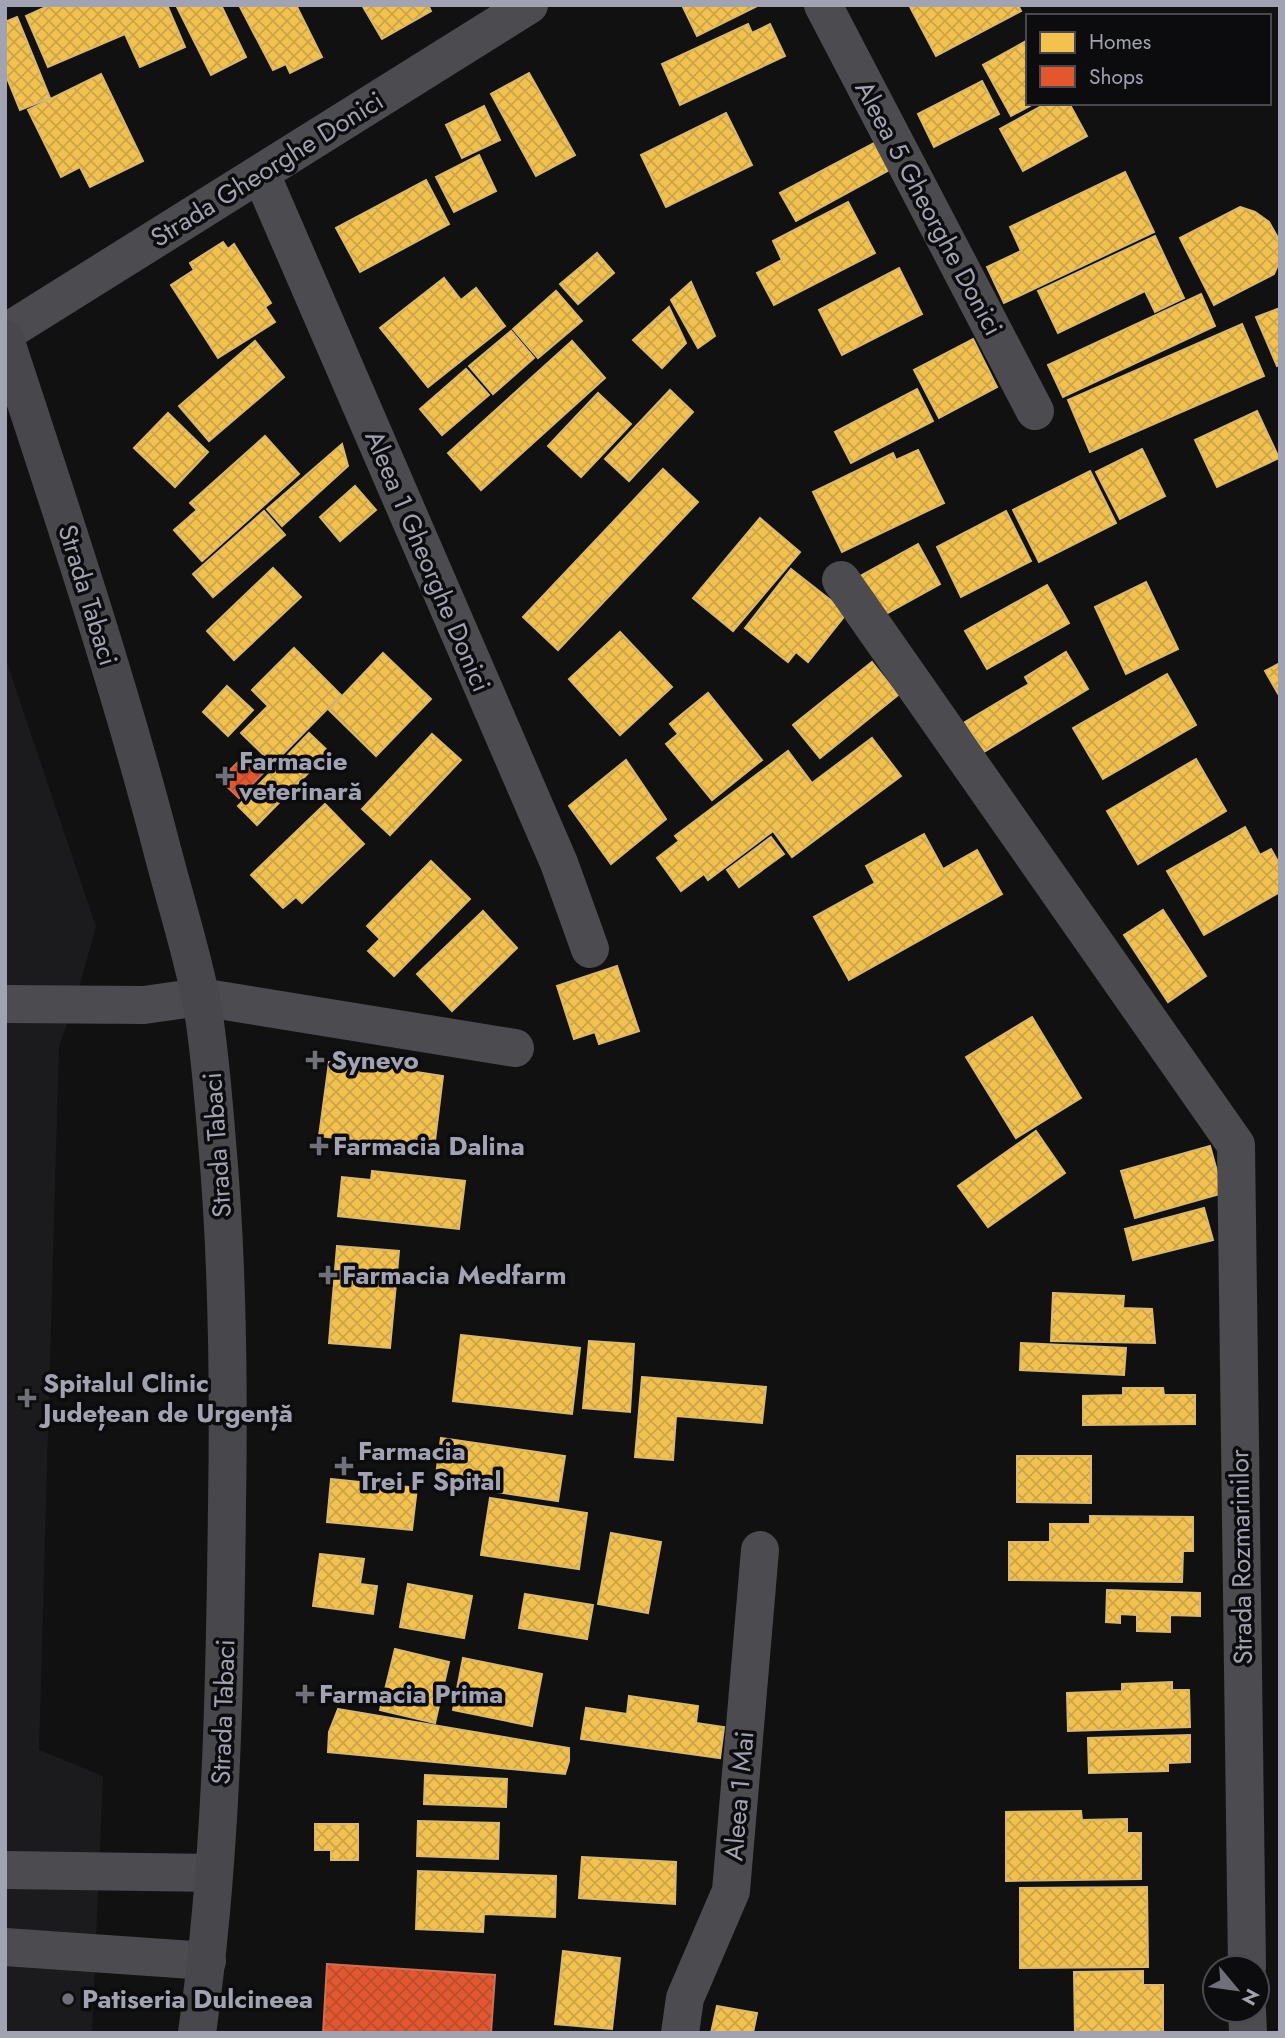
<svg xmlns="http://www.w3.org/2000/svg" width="1285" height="2038" viewBox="0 0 1285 2038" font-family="Jost,sans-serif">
<defs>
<pattern id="homes-cross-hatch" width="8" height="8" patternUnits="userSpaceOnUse" patternTransform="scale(1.75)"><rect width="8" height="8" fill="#f2c14e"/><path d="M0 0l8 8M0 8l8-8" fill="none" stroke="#cba449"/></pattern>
<pattern id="shops-cross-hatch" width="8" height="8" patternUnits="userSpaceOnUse" patternTransform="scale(1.75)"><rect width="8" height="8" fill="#e4572e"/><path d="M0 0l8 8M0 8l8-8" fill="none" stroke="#b74e30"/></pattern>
</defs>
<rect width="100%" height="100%" fill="#111"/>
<polygon fill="#1b1b1d" points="5,657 96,927 74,1005 59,1046 39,1750 103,1776 92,2033 5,2033"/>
<g fill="url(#homes-cross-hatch)" stroke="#dab86c" stroke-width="2">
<polygon points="50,5 167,5 185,47 140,67 125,34 48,67 26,16"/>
<polygon points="176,5 221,5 246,57 211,75"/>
<polygon points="239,5 296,5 322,57 290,73 286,64 273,70"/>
<polygon points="362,5 428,5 431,11 382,39"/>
<polygon points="682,5 759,5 697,36"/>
<polygon points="909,5 1018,5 1021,11 936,56"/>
<polygon points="17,17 50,98 20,110 5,73 5,22"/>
<polygon points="748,24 752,33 770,24 785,56 680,105 662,64"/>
<polygon points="1028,40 1028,103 1035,103 1011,116 983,65"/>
<polygon points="529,73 575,155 536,176 491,94"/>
<polygon points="101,74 143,161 90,187 80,167 61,177 28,110"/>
<polygon points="982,81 999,114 934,147 918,114"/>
<polygon points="1047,103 1069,103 1087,136 1023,171 1000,129"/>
<polygon points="484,106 500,140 462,158 446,125"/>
<polygon points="726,113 752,165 666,207 641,155"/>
<polygon points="874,143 889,170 796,221 780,193"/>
<polygon points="479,155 496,191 454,212 436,177"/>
<polygon points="1125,172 1154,232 1004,303 987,267 1021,251 1010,227"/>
<polygon points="426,180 449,224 360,272 336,228"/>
<polygon points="848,202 875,253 774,305 757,273 782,260 773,241"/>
<polygon points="1240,207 1255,212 1269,222 1277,236 1280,249 1279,262 1274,274 1214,305 1180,238"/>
<polygon points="1155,236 1184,298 1155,312 1145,291 1058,333 1038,291"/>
<polygon points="223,242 228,249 234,244 271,303 265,307 275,322 218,358 171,285 194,270 190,263"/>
<polygon points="597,253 614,273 578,304 560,284"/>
<polygon points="899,268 922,314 842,355 819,310"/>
<polygon points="444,278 461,300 476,288 505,326 428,387 380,328"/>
<polygon points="691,282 715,336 698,348 671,300"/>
<polygon points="556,291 582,321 538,358 513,329"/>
<polygon points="1201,294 1215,326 1063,397 1048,365"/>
<polygon points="669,307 686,343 662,368 633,340"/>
<polygon points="1280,308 1280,365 1277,366 1256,317"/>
<polygon points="1242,324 1264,376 1090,452 1068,400"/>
<polygon points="511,331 534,358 493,394 469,366"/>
<polygon points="973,339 997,387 939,418 914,370"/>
<polygon points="255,341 284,377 209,441 179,406"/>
<polygon points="572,341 605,378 481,490 448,453"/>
<polygon points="466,369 489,395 442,435 420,409"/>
<polygon points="917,389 933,421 851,463 835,432"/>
<polygon points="670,390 693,412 629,481 605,459"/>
<polygon points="598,393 631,424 581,477 548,446"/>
<polygon points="1257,411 1279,458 1217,487 1195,440"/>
<polygon points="168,413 208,452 175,487 134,448"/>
<polygon points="265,436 299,474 202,561 174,530 197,510 190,503"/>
<polygon points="342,444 348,466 282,526 267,509"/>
<polygon points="1142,449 1165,496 1120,519 1096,472"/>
<polygon points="918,450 944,503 842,552 813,492 893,453 896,460"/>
<polygon points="663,469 698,502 558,650 523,617"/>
<polygon points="1090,471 1116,523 1039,562 1013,510"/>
<polygon points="355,486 376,510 340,541 320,517"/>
<polygon points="264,511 285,535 213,597 193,574"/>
<polygon points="1006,511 1031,561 961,597 937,547"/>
<polygon points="760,518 800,552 733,631 693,598"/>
<polygon points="918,544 940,584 877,619 855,579"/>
<polygon points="273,568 301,597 234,660 207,631"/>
<polygon points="791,569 847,613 808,662 796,652 788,662 745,628"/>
<polygon points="1146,582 1178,649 1126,674 1095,607"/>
<polygon points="1047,585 1069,623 987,669 965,631"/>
<polygon points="620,632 672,687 620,735 569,679"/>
<polygon points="294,648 341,695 273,764 241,733 268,706 252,690"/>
<polygon points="1066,652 1088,689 984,752 965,722 1029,684 1025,677"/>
<polygon points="383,653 431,699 376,756 329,710"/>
<polygon points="872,662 898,695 820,758 793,725"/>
<polygon points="1280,663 1280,697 1265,671"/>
<polygon points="1167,674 1196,725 1103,779 1073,728"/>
<polygon points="227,686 253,710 228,736 203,712"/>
<polygon points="708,693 762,760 712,800 666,744 678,734 670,724"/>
<polygon points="309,733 329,752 257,825 238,806"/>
<polygon points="432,734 461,760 390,835 362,809"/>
<polygon points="872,738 901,776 792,857 773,831 708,880 704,874 681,891 657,858 679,841 675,836 788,751 812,783"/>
<polygon points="1196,759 1226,811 1138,864 1107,811"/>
<polygon points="626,760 666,819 611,864 569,806"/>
<polygon points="325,804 364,844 302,903 296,897 283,908 251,875"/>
<polygon points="1245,827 1260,855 1271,849 1280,865 1280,892 1204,935 1167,871"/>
<polygon points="924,834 943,869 977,850 1002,894 849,980 814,917 875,883 866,866"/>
<polygon points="771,837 784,854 739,887 727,870"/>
<polygon points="431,861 470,899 394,976 368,951 380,939 367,926"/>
<polygon points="1163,910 1206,976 1168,1002 1124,935"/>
<polygon points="483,911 517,948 452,1011 417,974"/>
<polygon points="617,966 639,1031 599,1044 595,1032 574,1039 557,986"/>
<polygon points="1032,1017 1081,1098 1016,1138 966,1057"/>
<polygon points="373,1061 397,1064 397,1069 443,1076 434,1149 319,1136 329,1062 373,1067"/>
<polygon points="1036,1131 1065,1173 988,1227 958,1186"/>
<polygon points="1210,1146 1223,1193 1135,1218 1121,1171"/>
<polygon points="372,1171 465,1181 459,1229 338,1216 342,1177 371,1180"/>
<polygon points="1204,1208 1213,1240 1133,1260 1125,1229"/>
<polygon points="337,1246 399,1251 390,1348 329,1343"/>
<polygon points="1053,1293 1124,1296 1123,1308 1152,1309 1155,1343 1051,1341"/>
<polygon points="461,1335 580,1348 572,1414 453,1401"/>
<polygon points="589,1341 634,1344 630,1412 583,1408"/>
<polygon points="1021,1343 1126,1348 1124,1375 1020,1370"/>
<polygon points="642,1377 766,1387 762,1423 676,1416 673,1460 635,1457"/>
<polygon points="1123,1388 1163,1388 1164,1395 1195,1395 1195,1424 1083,1425 1083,1396 1123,1395"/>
<polygon points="441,1438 565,1456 558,1501 435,1483"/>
<polygon points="1017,1456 1091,1456 1091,1503 1017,1502"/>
<polygon points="331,1479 417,1488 412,1530 327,1522"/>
<polygon points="490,1498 587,1513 579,1569 481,1555"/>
<polygon points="1090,1516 1193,1517 1193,1551 1183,1551 1182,1582 1009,1580 1009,1542 1050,1542 1050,1524 1090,1524"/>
<polygon points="611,1533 661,1542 648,1613 598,1604"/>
<polygon points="320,1554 364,1559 360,1584 377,1586 373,1614 313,1606"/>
<polygon points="408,1584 472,1596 464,1638 400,1627"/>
<polygon points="1107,1590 1200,1593 1200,1616 1170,1615 1170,1632 1137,1631 1137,1615 1120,1614 1120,1623 1106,1622"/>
<polygon points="525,1594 593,1605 587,1639 519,1628"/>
<polygon points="395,1649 449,1662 435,1723 380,1710"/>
<polygon points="463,1658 542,1674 532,1726 453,1710"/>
<polygon points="1172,1682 1172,1690 1189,1690 1190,1727 1068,1731 1067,1693 1122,1691 1122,1684"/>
<polygon points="629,1696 698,1706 696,1723 724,1727 720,1758 581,1739 586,1708 627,1714"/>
<polygon points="338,1709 569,1748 569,1761 565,1774 328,1752 329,1732"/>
<polygon points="1190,1735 1190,1762 1168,1763 1168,1771 1089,1773 1088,1738"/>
<polygon points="425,1775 507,1779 506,1807 424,1804"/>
<polygon points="1081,1811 1082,1820 1127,1819 1127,1833 1141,1833 1141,1879 1006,1881 1006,1812"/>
<polygon points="418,1821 499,1823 498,1859 417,1856"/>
<polygon points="315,1824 358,1824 358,1860 331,1860 331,1850 315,1850"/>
<polygon points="582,1857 676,1862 675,1904 579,1898"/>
<polygon points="418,1871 556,1876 555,1917 484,1914 483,1932 416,1929"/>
<polygon points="1147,1887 1148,1967 1020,1968 1020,1888"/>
<polygon points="563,1951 620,1958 612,2029 555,2024"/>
<polygon points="1143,1971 1143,1985 1163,1985 1163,2033 1075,2033 1074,1972"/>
<polygon points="717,2006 757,2013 753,2033 711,2033"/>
</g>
<g fill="url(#shops-cross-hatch)" stroke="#d06e56" stroke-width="2">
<polygon points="248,752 266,770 239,798 220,780"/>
<polygon points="327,1964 495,1975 491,2033 323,2033"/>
</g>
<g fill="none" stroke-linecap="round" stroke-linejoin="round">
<g stroke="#4b4b50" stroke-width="38">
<polyline points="823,5 1035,411"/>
<polyline points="261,174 559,863 590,949"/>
<polyline points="5,333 529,5"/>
<polyline points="841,580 1236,1145 1247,1968"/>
<polyline points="5,1004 144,1005 200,997 515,1048"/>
<polyline points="5,1870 214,1873"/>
<polyline points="5,1947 207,1961"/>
<polyline points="1247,2010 1248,2033"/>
<polyline points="680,2033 685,1998 731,1891 760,1550"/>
</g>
<path stroke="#48474c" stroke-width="38" d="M5,339C61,510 118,679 163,853C176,903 192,953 202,1004C210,1050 213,1095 217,1142C228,1263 229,1384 227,1505C225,1681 222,1858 197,2033"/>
</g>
<g fill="#6f707a" stroke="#0c0b0d" stroke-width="2.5">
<path d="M221.5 765.5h7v7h7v7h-7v7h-7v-7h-7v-7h7z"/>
<path d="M311.5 1049.5h7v7h7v7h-7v7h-7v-7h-7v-7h7z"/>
<path d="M315.5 1135.5h7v7h7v7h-7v7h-7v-7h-7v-7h7z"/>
<path d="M324.5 1264.5h7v7h7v7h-7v7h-7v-7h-7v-7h7z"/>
<path d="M23.5 1387.5h7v7h7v7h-7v7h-7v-7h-7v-7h7z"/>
<path d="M340.5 1455.5h7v7h7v7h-7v7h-7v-7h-7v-7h7z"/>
<path d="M301.5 1683.5h7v7h7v7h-7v7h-7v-7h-7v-7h7z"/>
<circle cx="68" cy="1999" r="7"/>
</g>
<g text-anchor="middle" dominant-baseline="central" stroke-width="7" stroke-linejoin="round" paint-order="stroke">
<g font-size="26" fill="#a1a3b2" stroke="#0c0b0d">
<text transform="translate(267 169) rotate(-32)">Strada Gheorghe Donici</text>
<text transform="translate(929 208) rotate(62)">Aleea 5 Gheorghe Donici</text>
<text transform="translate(428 561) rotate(67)">Aleea 1 Gheorghe Donici</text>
<text transform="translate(88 595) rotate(73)">Strada Tabaci</text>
<text transform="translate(217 1145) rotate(-94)">Strada Tabaci</text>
<text transform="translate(1241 1557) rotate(-91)">Strada Rozmarinilor</text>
<text transform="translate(223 1712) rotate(-88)">Strada Tabaci</text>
<text transform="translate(739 1796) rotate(-85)">Aleea 1 Mai</text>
</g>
<g font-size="26" font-weight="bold" fill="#a1a3b2" stroke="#0c0b0d" text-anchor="start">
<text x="239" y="761">Farmacie<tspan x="239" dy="30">veterinară</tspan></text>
<text x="331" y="1060">Synevo</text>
<text x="333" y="1146">Farmacia Dalina</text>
<text x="342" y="1275">Farmacia Medfarm</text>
<text x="43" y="1383">Spitalul Clinic<tspan x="43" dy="30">Județean de Urgență</tspan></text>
<text x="358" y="1451">Farmacia<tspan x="358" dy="30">Trei F Spital</tspan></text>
<text x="319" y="1694">Farmacia Prima</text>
<text x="82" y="1999">Patiseria Dulcineea</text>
</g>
</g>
<rect width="1285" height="2038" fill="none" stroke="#a1a3b2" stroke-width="14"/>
<rect x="1026" y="14" width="245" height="91" fill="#0c0b0d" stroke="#48484f" stroke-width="2"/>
<rect x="1040" y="32" width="35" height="21" fill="#f2c14e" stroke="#48484f" stroke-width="2"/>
<text x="1089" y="49" font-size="21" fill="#a1a3b2">Homes</text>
<rect x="1040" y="66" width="35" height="21" fill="#e4572e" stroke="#48484f" stroke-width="2"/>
<text x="1089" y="84" font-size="21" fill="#a1a3b2">Shops</text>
<g transform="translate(1236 1989) rotate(119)"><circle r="33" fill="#0c0b0d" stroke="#48484f" stroke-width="2"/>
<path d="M0-5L12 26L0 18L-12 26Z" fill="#6f707a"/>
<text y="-10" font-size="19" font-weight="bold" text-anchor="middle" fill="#a1a3b2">N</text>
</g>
</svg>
